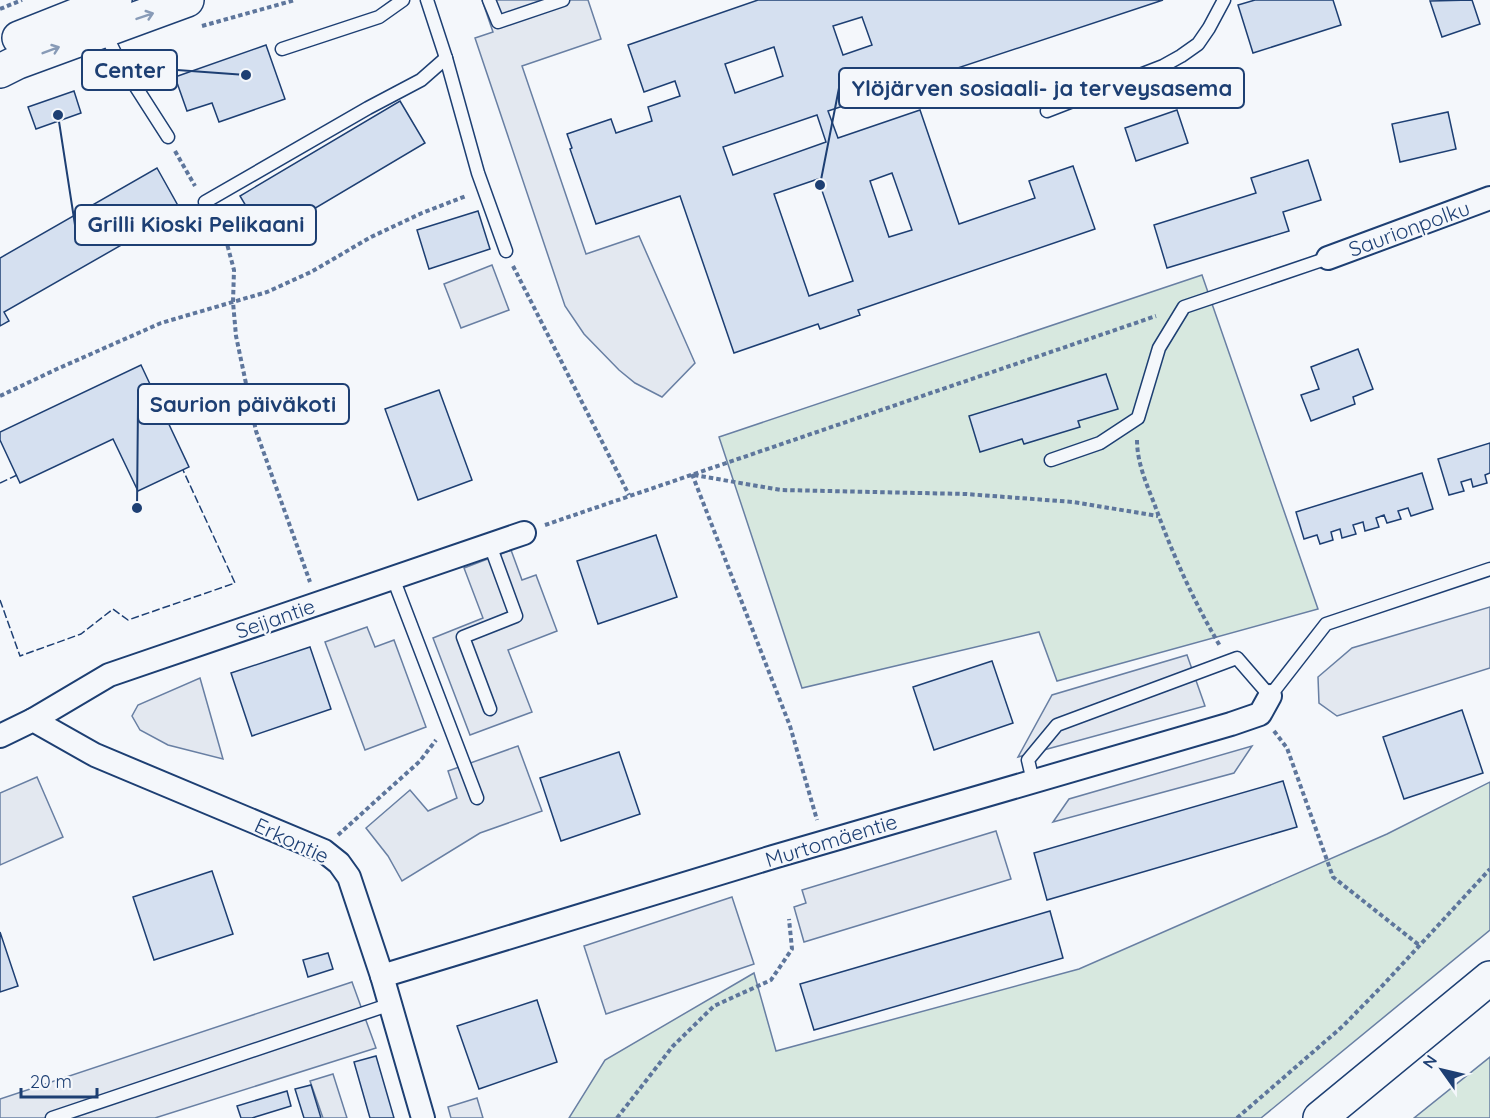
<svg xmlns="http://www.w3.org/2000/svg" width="1490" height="1118" viewBox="0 0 1490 1118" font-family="Quicksand,sans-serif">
<rect width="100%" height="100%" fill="#f4f7fb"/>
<g fill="#d7e8df" stroke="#687fa3" stroke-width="1.5">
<polygon points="1202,275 1318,609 1057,681 1039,632 802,688 719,437"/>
<polygon points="1490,782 1490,930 1261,1118 569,1118 605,1060 754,973 776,1051 1079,969 1387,834"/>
<polygon points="1490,1057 1490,1118 1414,1118"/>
</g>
<g fill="#e3e8f0" stroke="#687fa3" stroke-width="1.5">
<polygon points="482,0 588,0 601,39 522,66 586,254 639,236 695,363 662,397 635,383 619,370 584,334 565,306 475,38 493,32"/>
<polygon points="492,265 509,310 461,328 444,284"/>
<polygon points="511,550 522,580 536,575 557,631 508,650 532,712 470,735 433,638 483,618 464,568"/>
<polygon points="1490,607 1490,668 1337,716 1319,703 1318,677 1352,648"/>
<polygon points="367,627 375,647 394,640 426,727 365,750 325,642"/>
<polygon points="1187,655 1205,706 1018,757 1052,695"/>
<polygon points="200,678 223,759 168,745 140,730 132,716 138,705"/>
<polygon points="518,746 542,811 480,833 402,881 388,856 366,828 410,790 428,811 457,798 448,771"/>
<polygon points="1252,746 1234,773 1053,822 1069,799"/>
<polygon points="37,777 63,837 0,865 0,793"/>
<polygon points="996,831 1011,879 804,942 794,907 806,903 802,890"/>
<polygon points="732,897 754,964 606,1014 584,946"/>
<polygon points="352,982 376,1048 155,1118 0,1118 0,1099"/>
<polygon points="333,1074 347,1118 323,1118 310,1081"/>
<polygon points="477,1098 483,1118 451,1118 448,1107"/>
</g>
<g fill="#d5e0f0" stroke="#1d3f73" stroke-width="1.5" fill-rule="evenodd">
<path d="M758,0H1163L828,111L838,138L920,110L959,224L1035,198L1029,181L1073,166L1095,229L858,310L860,315L820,329L818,324L734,353L680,196L596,224L570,149L572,148L567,134L611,119L616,133L652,121L648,107L680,96L675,81L644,92L628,45ZM862,17L872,45L843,55L833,26ZM774,47L783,76L735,93L725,64ZM817,115L826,142L733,175L723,147ZM892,173L912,230L889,237L870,181ZM818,179L853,281L809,296L774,194Z"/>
<polygon points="1255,0 1333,0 1341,25 1253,53 1238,5"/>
<polygon points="1472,0 1480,24 1442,37 1430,1"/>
<polygon points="266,45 285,99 219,122 212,103 187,111 175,77"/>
<polygon points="74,91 81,113 36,129 28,107"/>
<polygon points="400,101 425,143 265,238 240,196"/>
<polygon points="1177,110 1188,143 1136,161 1125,128"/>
<polygon points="1448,112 1456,149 1400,162 1392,124"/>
<polygon points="1308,160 1321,200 1283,212 1289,231 1167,268 1154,225 1256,193 1251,178"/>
<polygon points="157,168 181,211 4,312 9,321 0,326 0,258"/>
<polygon points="478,211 490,249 429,269 417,230"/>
<polygon points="1358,349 1373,389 1353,397 1355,404 1311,421 1301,395 1319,389 1311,367"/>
<polygon points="141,365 189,467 138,491 113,439 20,483 0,440 0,432"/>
<polygon points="1106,374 1118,409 1078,421 1080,427 1024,444 1022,439 980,452 969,416"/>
<polygon points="439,390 472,480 418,500 385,409"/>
<polygon points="1490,443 1490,473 1485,475 1487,483 1473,487 1471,479 1461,482 1464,491 1449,495 1438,459"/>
<polygon points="1422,473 1433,509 1411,516 1408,508 1398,511 1401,519 1387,523 1384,515 1376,518 1379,527 1365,531 1363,522 1353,525 1356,534 1342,538 1340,529 1331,532 1333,540 1320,544 1317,535 1304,539 1296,512"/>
<polygon points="656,535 677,597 598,624 577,561"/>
<polygon points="310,647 331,709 252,736 231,673"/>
<polygon points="992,661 1013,723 934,750 913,687"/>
<polygon points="1462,710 1483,773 1404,799 1383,737"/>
<polygon points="619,752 640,814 561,841 540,778"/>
<polygon points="1283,781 1297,827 1047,900 1034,853"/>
<polygon points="212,871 233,934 154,960 133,897"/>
<polygon points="1050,911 1063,958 814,1030 800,984"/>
<polygon points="0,932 18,986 0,992"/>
<polygon points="328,953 333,969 308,977 303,960"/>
<polygon points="537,1000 557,1062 479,1089 457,1026"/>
<polygon points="376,1056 394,1118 370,1118 354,1062"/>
<polygon points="311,1085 321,1118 304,1118 295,1089"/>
<polygon points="287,1091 291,1106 252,1118 241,1118 237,1106"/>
</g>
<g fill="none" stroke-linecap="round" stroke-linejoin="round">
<defs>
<g id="lane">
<polyline points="427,0 446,58 478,173 506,251"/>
<polyline points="489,0 498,22 563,0"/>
<polyline points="104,31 118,59 168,137"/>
<polyline points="282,49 379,17 403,0"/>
<polyline points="1047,111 1163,66 1181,56 1198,44 1209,28 1224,0"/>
<polyline points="205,202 368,108 421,80 446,58"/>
<polyline points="1051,460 1100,443 1138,418 1159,348 1184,307 1328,258"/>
<polyline points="393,578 477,798"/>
<polyline points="490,709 463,637 516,616 490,545"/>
<polyline points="1033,781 1028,760 1057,725 1237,658 1270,696 1326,624 1490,569"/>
<polyline points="52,1118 391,1004"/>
</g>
<g id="street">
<polyline points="1328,258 1490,198"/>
<polyline points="33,720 109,675 524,533"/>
<polyline points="0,736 33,720 95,755 324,851 339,863 349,877 382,976 423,1118"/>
<polyline points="382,976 773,857 1231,724 1260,714 1270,696"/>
</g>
<g id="secondary">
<polyline points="19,38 115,0"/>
<polyline points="0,71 18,62 187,0"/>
<polyline points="1320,1118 1490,978"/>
</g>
</defs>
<use href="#lane" stroke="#1d3f73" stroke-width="15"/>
<use href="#street" stroke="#1d3f73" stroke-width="26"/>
<use href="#secondary" stroke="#1d3f73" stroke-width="36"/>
<g stroke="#5e769c" stroke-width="4" stroke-dasharray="4.5 3" stroke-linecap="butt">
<polyline points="0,9 22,0"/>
<polyline points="202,26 295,0"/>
<polyline points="175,151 195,186"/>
<polyline points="214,219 227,244 234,270 233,302 236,336 256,431 310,582"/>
<polyline points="513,266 629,495"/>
<polyline points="0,396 57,369 161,323 267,292 311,272 371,237 422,213 466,196"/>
<path d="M1137,440C1137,462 1146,483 1154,503C1172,553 1193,600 1220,646"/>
<polyline points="692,474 790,726 817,820"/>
<polyline points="694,475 781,490 966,494 1073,502 1158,516"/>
<polyline points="545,525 1156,316"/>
<polyline points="1274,731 1287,748 1333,877 1419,945"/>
<polyline points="338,835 420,761 436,740"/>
<polyline points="617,1118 673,1046 714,1006 771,980 792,949 789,919"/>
<polyline points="1237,1118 1343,1026 1384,984 1490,869"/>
</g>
<use href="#lane" stroke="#f4f7fb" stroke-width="12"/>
<use href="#street" stroke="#f4f7fb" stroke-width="22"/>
<use href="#secondary" stroke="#f4f7fb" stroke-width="33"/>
<g stroke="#1d3f73" stroke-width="1.5" stroke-dasharray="8 3" stroke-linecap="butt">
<polyline points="0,483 17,475"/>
<polyline points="0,600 20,656 81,634 113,609 128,620 235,583 183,470"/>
</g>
</g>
<defs><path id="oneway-shaft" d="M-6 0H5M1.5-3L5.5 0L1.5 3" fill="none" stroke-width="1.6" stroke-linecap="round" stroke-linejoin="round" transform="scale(1.5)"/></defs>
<g stroke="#889bb7">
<use href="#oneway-shaft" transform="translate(145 16) rotate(-19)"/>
<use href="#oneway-shaft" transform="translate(51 50) rotate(-21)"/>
</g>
<g text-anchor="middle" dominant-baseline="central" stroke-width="4.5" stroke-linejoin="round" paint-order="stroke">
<g font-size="21" fill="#1d3f73" stroke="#f4f7fb">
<text transform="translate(1409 228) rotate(-20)">Saurionpolku</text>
<text transform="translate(275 618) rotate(-19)">Seijantie</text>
<text transform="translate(292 840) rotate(25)">Erkontie</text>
<text transform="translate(831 840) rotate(-17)">Murtomäentie</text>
</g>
</g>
<path fill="none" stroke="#1d3f73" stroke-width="2" d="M246 75L177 70M820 185L839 88M58 115L75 225M137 508L138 404"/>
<g fill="#1d3f73" stroke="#f4f7fb" stroke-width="2">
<circle cx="246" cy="75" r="6"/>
<circle cx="820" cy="185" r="6"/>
<circle cx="58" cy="115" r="6"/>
<circle cx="137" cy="508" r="6"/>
</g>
<g fill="#f4f7fb" stroke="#1d3f73" stroke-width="2">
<rect x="82" y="50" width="95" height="40" rx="6"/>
<rect x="839" y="68" width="405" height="40" rx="6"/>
<rect x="75" y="205" width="241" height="40" rx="6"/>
<rect x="138" y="384" width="211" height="40" rx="6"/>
</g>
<g font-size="22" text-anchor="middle" font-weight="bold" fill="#1d3f73">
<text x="130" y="78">Center</text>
<text x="1042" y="96">Ylöjärven sosiaali- ja terveysasema</text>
<text x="196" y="232">Grilli Kioski Pelikaani</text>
<text x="243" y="412">Saurion päiväkoti</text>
</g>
<g transform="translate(1442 1070) rotate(304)" stroke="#f4f7fb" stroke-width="4.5" paint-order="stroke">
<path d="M0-4.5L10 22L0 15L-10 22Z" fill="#1d3f73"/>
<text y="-9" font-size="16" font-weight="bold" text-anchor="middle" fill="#1d3f73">N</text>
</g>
<path d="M21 1088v9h76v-9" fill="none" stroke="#1d3f73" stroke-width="3"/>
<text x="30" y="1088" font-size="18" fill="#1d3f73" stroke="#f4f7fb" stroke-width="4.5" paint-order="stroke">20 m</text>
</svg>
